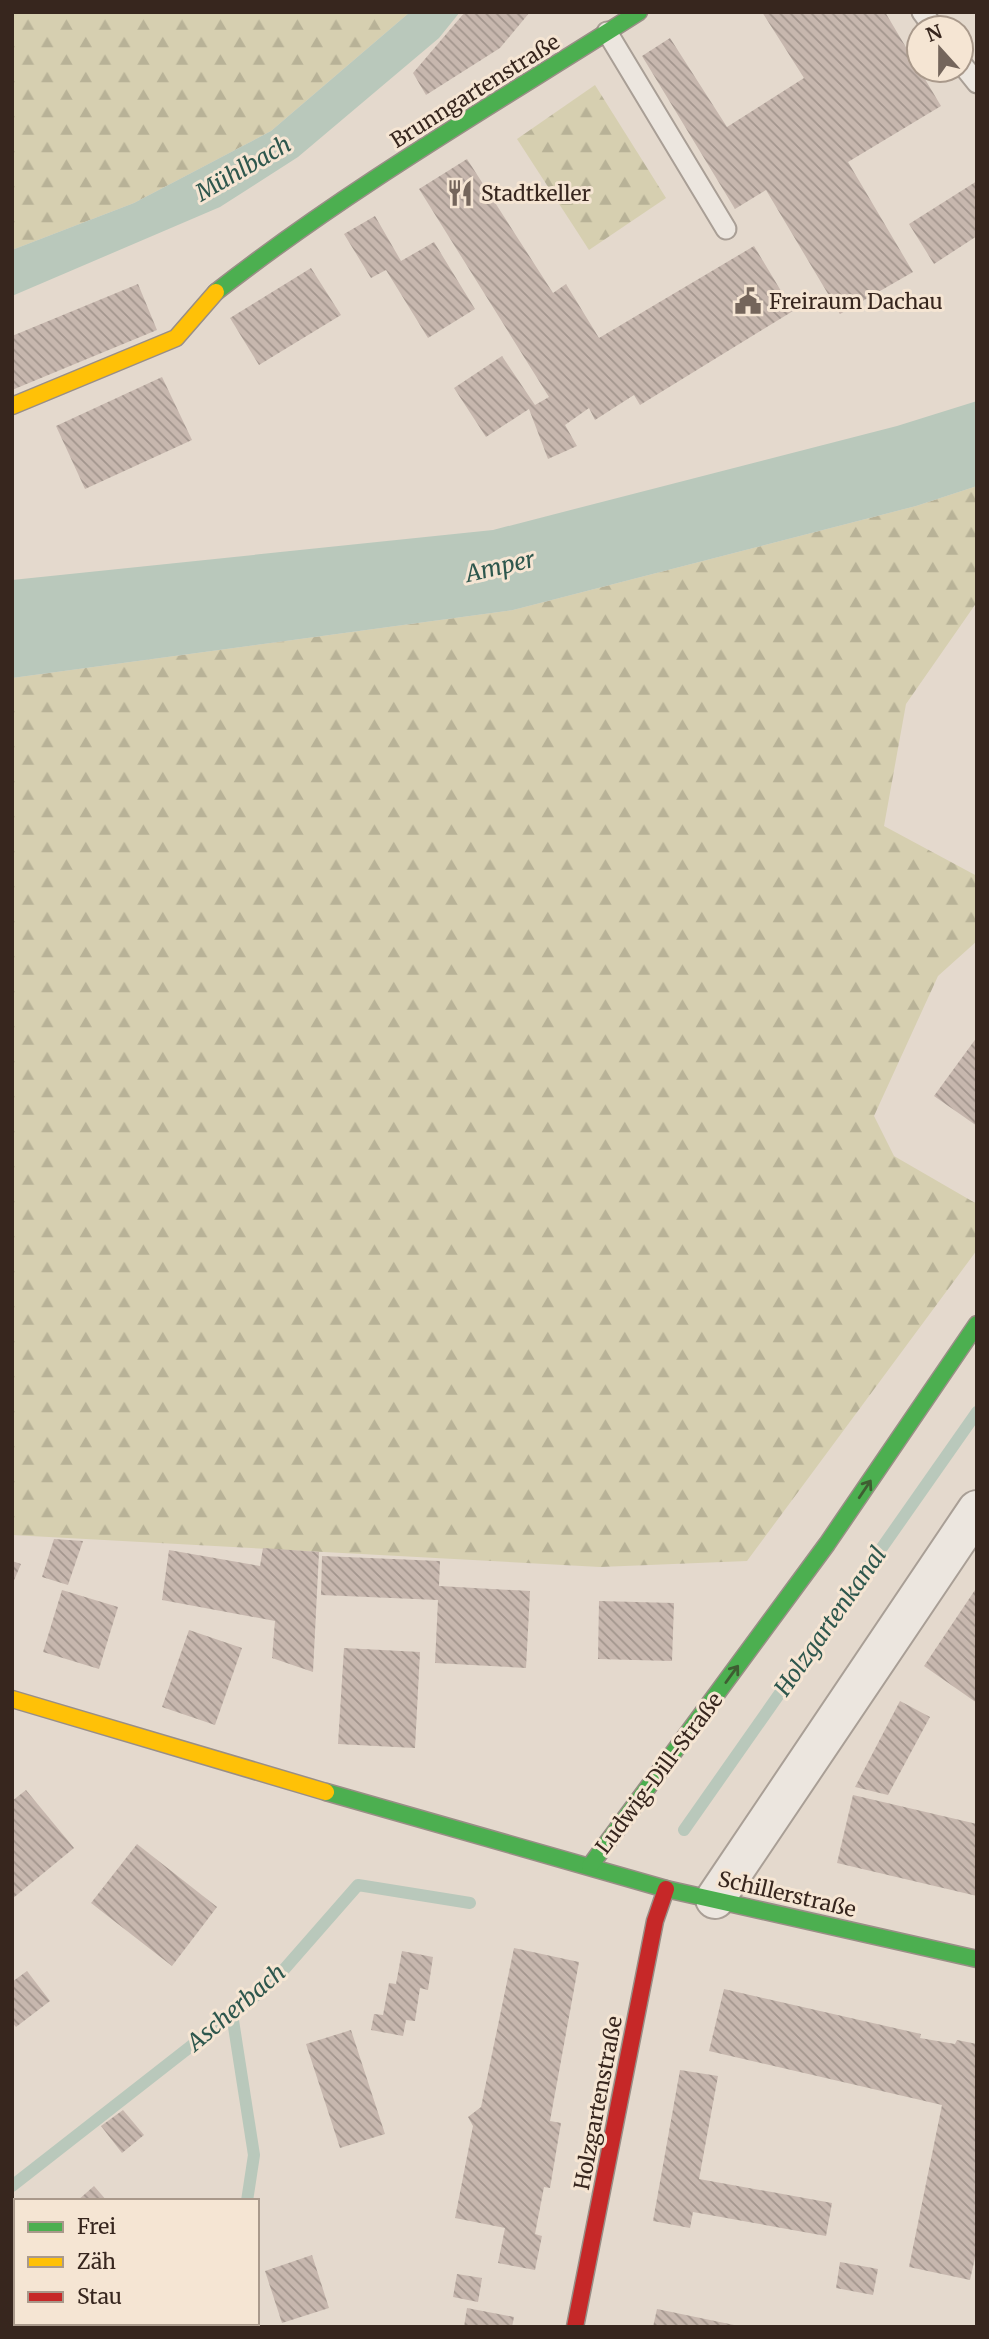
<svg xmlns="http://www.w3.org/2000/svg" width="989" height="2339" viewBox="0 0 989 2339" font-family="Merriweather,serif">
<defs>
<pattern id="forest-firs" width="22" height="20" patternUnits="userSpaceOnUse" patternTransform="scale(1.75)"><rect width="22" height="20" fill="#d6cfb0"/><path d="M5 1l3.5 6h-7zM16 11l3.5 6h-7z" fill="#b8b297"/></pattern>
<pattern id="building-back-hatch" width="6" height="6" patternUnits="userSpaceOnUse" patternTransform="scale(1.75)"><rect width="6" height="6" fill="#c7b7ae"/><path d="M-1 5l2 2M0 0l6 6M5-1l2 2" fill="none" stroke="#a2958d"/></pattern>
</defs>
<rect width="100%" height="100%" fill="#e4d9cd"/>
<g fill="url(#forest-firs)">
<polygon points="12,12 410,12 271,131 134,203 12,250"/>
<polygon points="595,85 666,198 589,250 517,139"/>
<polygon points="977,486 977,602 906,704 884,826 977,876 977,941 938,976 874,1116 894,1156 977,1204 977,1250 747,1561 600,1567 12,1535 12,678 513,610 916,506"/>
</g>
<g fill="#b9c8bb">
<polygon points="410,12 460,12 439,38 298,157 220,207 12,296 12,250 134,203 271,131"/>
<polygon points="977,401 977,486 916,506 513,610 12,678 12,580 493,530 897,426"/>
</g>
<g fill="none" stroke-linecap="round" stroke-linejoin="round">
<g stroke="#b9c8bb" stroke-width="12">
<polyline points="684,1830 977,1412"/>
<polyline points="232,2014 254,2155 247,2201"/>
<polyline points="12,2186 273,1982 358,1885 470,1903"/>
<polyline points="161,2327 166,2323"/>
</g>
</g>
<g fill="url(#building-back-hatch)">
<polygon points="465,12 530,12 500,48 426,95 413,73"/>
<polygon points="762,12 885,12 941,106 848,162 913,272 840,314 766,190 735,209 642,56 670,38 727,127 804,78"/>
<polygon points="467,159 553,293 566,284 599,338 754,246 793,311 640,405 634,395 595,420 589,408 565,425 577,446 548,459 529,409 486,437 454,388 502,356 535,405 549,397 419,189"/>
<polygon points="977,181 977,236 934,264 909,224"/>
<polygon points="375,216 401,261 434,242 475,309 428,338 386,270 371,278 344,234"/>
<polygon points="311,268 341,315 259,365 230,318"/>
<polygon points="138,284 157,330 12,390 12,336"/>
<polygon points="162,377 192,440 85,489 56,426"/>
<polygon points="977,1037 977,1126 934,1096"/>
<polygon points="54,1539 83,1541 68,1585 42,1577"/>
<polygon points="263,1548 319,1552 313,1672 272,1658 275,1621 162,1600 169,1550 260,1566"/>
<polygon points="322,1556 440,1561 439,1586 530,1591 526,1668 435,1663 438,1600 321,1595"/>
<polygon points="12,1561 21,1564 12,1585"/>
<polygon points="977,1587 977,1703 924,1666"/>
<polygon points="62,1590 118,1607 99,1669 43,1652"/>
<polygon points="599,1601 674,1603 672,1661 598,1659"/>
<polygon points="189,1630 242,1648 215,1725 162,1707"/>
<polygon points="344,1648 420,1652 415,1748 338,1744"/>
<polygon points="900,1701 930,1717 888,1795 855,1787"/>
<polygon points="26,1790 74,1848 12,1899 12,1801"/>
<polygon points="853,1795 977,1824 977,1896 837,1863"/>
<polygon points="137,1844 217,1907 172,1966 91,1903"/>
<polygon points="514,1948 579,1962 550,2121 561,2123 550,2188 544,2187 535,2234 542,2236 535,2270 498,2263 505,2228 455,2218 473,2126 468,2117 481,2107"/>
<polygon points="402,1951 433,1957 428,1990 420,1988 415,2021 406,2020 403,2036 371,2030 374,2014 383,2015 389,1983 396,1984"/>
<polygon points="27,1971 50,2001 16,2027 12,2022 12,1982"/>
<polygon points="724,1989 921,2034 920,2038 955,2044 957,2040 977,2044 977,2249 970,2280 909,2267 942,2105 709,2051"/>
<polygon points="351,2030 385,2134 340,2148 306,2044"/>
<polygon points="680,2070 718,2076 699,2179 832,2203 826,2236 693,2212 690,2228 653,2221"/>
<polygon points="123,2110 144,2135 122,2153 101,2126"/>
<polygon points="94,2186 107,2201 77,2201"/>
<polygon points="312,2255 329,2308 282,2323 265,2271"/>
<polygon points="840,2262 878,2269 873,2295 836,2288"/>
<polygon points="457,2274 482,2278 478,2302 453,2297"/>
<polygon points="467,2308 514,2317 512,2327 464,2327"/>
<polygon points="657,2309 739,2326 739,2327 653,2327"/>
<polygon points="181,2323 241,2323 238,2327 183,2327"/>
</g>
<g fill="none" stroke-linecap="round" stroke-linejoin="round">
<defs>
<g id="lane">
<polyline points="922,12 934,28"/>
<polyline points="607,32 726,229"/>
<polyline points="961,63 977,83"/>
</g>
<polyline id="street" points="715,1899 977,1510"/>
<g id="fast">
<path d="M216,292C349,188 496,103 639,12"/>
<polyline points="326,1792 666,1889 977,1959"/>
<polyline points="590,1866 827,1544 977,1324"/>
</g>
<g id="slow">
<polyline points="12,406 176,338 216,292"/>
<polyline points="12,1699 326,1792"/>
</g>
<polyline id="jam" points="575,2327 655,1921 666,1889"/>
</defs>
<use href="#lane" stroke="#a99f96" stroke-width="23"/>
<use href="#street" stroke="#a99f96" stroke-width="42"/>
<use href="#fast" stroke="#998e86" stroke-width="19"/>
<use href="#slow" stroke="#998e86" stroke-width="19"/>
<use href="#jam" stroke="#998e86" stroke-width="19"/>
<use href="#lane" stroke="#ece6df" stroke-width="19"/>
<use href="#street" stroke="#ece6df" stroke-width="38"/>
<use href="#fast" stroke="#4caf50" stroke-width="16"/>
<use href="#slow" stroke="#ffc107" stroke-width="16"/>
<use href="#jam" stroke="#c62828" stroke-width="16"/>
</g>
<defs><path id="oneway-shaft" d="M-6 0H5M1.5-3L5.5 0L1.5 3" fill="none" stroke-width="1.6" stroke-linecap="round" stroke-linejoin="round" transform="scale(1.75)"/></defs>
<g stroke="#3f5d32">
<use href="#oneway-shaft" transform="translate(865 1489) rotate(-56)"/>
<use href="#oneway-shaft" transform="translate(732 1674) rotate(-54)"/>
</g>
<defs>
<symbol id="restaurant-bare" viewBox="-9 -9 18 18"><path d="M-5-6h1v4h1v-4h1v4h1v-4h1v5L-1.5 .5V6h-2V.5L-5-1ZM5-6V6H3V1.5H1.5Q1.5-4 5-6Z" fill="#74655b" stroke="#f5e5d3" stroke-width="2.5" paint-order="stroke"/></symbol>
<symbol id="civic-bare" viewBox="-9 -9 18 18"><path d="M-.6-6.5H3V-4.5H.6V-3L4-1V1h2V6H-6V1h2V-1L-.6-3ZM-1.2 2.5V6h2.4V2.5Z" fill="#74655b" stroke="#f5e5d3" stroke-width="2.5" paint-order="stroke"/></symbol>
</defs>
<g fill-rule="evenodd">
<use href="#restaurant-bare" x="441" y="174" width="38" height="38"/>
<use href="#civic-bare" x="729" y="282" width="38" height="38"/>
</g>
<g text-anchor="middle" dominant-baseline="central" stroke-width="6" stroke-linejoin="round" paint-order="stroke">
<g font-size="21" fill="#37261e" stroke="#f5e5d3">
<text transform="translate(475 91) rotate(-32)">Brunngartenstraße</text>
<text transform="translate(659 1773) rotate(-53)">Ludwig-Dill-Straße</text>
<text transform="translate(787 1894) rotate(13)">Schillerstraße</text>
<text transform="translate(598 2103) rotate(-79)">Holzgartenstraße</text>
</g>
<g font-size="21" fill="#37261e" stroke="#f5e5d3" text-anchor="start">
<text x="481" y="193">Stadtkeller</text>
<text x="769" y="301">Freiraum Dachau</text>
</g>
<g font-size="23" font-style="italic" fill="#2e574d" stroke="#f5e5d3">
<text transform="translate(243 168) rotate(-30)">Mühlbach</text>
<text transform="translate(500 566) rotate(-13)">Amper</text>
<text transform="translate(830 1621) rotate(-55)">Holzgartenkanal</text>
<text transform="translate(236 2007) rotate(-40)">Ascherbach</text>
</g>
</g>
<rect width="989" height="2339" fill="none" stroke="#37261e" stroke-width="28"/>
<rect x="14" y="2199" width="245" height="126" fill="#f5e5d3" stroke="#a9998b" stroke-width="2"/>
<rect x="28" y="2222" width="35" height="10" fill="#4caf50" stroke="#a9998b" stroke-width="2"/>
<text x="77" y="2234" font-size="21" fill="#37261e">Frei</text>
<rect x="28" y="2257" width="35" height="10" fill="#ffc107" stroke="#a9998b" stroke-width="2"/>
<text x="77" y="2269" font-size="21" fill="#37261e">Zäh</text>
<rect x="28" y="2292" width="35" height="10" fill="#c62828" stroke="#a9998b" stroke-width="2"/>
<text x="77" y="2304" font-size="21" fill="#37261e">Stau</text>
<g transform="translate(940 49) rotate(339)"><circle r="33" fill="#f5e5d3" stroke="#a9998b" stroke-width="2"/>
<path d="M0-5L12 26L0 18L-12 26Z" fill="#74655b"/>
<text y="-10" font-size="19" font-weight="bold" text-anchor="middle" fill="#37261e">N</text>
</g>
</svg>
